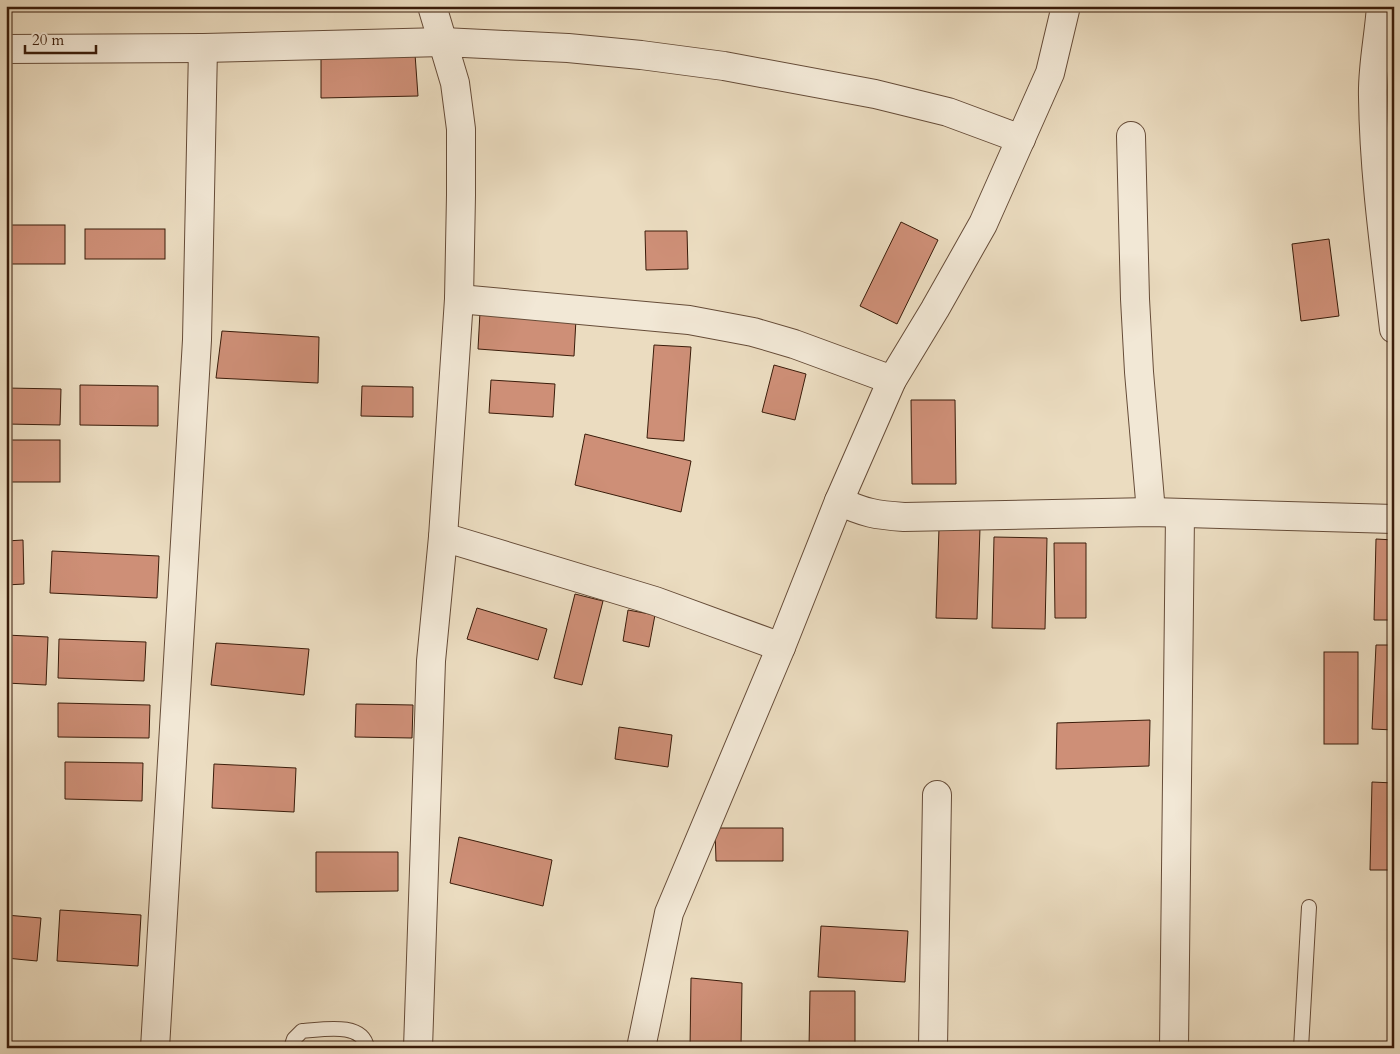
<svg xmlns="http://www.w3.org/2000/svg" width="1400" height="1054" viewBox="0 0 1400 1054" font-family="Cardo,serif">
<rect width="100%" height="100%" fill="#ebdcc0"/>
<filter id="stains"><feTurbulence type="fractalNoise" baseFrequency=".004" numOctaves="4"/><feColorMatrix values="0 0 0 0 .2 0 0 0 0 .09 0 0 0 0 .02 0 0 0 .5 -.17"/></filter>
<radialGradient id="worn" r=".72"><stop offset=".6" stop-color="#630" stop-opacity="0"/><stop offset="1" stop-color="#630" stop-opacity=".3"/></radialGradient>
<g fill="#ce8f77" stroke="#3a1c0a">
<polygon points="415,54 418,96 321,98 321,56"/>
<polygon points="901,222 938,240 897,324 860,306"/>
<rect x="6" y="225" width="59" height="39"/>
<rect x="85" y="229" width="80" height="30"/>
<polygon points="645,231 687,231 688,269 646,270"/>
<polygon points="1329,239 1339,316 1301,321 1292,244"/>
<polygon points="480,312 576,319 574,356 478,349"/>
<polygon points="222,331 319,337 318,383 216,378"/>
<polygon points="654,345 691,347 684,441 647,438"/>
<polygon points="774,365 806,374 795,420 762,412"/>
<polygon points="491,380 555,384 553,417 489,413"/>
<polygon points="80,385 158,386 158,426 80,425"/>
<polygon points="362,386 413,387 413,417 361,416"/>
<polygon points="6,388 61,389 60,425 6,424"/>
<polygon points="911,400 955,400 956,484 912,484"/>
<polygon points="585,434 691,461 681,512 575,485"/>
<rect x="6" y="440" width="54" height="42"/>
<polygon points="939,528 980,528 977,619 936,618"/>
<polygon points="994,537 1047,538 1045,629 992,628"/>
<polygon points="1376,539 1394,540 1394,620 1374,620"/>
<polygon points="23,540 24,584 6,585 6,541"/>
<polygon points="1054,543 1086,543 1086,618 1055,618"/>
<polygon points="52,551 159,556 157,598 50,593"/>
<polygon points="575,594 603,601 582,685 554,678"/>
<polygon points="477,608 547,629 538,660 467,639"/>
<polygon points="628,610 655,615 649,647 623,641"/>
<polygon points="6,635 48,637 46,685 6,683"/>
<polygon points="59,639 146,642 144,681 58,678"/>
<polygon points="216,643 309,649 304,695 211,685"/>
<polygon points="1376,645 1394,645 1394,730 1372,729"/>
<rect x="1324" y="652" width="34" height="92"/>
<polygon points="58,703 150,705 149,738 58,737"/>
<polygon points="356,704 413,705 412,738 355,737"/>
<polygon points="1150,720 1149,766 1056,769 1057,723"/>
<polygon points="619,727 672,735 668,767 615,759"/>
<polygon points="65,762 143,763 142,801 65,799"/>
<polygon points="214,764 296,768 294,812 212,808"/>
<polygon points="1372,782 1394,783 1394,870 1370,870"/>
<polygon points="715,828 783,828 783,861 716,861"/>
<polygon points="459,837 552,860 543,906 450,883"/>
<polygon points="316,852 398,852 398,891 316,892"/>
<polygon points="60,910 141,915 138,966 57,961"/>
<polygon points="6,915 41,918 37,961 6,958"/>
<polygon points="821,926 908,931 905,982 818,977"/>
<polygon points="691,978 742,983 741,1048 690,1048"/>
<polygon points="810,991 855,991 855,1048 809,1048"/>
</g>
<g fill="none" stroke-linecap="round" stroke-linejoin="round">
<defs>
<g id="lane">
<path d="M291,1048L294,1039L302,1031C321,1030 363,1021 367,1048"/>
<polyline points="1301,1048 1309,907"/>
</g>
<g id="street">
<path d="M1381,6C1379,37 1372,67 1373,97C1374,175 1385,252 1394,329"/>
<polyline points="6,49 203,48 443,42 568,48 641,55 724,66 875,94 948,112 1021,139"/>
<polyline points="1131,136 1135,299 1139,372 1151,512"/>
<polyline points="459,299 689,320 753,332 794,344 892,380"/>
<path d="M839,501C864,513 876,515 904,517L1151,512L1394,519"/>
<polyline points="443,537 655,601 781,647"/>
<polyline points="155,1048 197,340 203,48"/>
<polyline points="418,1048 431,661 443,537 459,299 461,195 461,129 455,83 432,6"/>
<polyline points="641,1048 669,913 781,647 839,501 892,380 935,309 983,224 1050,73 1066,6"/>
<polyline points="933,1048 937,795"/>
<polyline points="1174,1048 1180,514"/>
</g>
</defs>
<use href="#lane" stroke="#664c38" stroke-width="16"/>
<use href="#street" stroke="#664c38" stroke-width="30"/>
<use href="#lane" stroke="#f2e8d6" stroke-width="14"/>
<use href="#street" stroke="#f2e8d6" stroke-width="28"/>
</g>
<rect width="1400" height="1054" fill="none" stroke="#ebdcc0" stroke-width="25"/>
<rect x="8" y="8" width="1385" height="1039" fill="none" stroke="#3a1c0a" stroke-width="2.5"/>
<rect x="12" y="12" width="1375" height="1029" fill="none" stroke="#3a1c0a"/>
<path d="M25 45v8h71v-8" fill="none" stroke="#3a1c0a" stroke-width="2.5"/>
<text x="32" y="45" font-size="15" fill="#3a1c0a" stroke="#f2e8d6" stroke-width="4" paint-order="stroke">20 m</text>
<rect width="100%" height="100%" filter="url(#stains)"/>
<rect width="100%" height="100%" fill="url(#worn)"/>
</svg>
